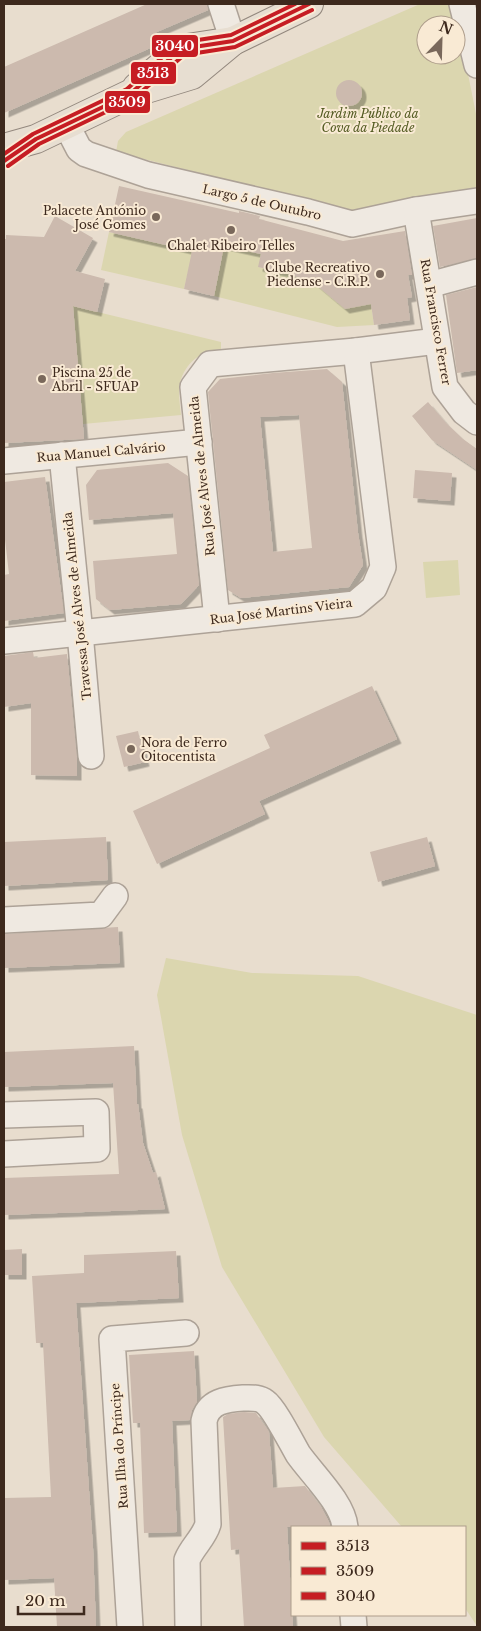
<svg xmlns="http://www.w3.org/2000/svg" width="481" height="1631" viewBox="0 0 481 1631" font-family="'Libre Baskerville',serif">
<defs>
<filter id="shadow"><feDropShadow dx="4.5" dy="4.5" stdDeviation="0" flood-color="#0004"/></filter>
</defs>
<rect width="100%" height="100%" fill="#e8ddce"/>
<g fill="#dbd6af" fill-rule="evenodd">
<path d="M420,4H454L477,119V187L351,211L116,152L118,141L126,132ZM426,25H456V55H426Z"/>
<polygon points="109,232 192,251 245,239 243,250 261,254 259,267 285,273 313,282 338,303 371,304 374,325 337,327 214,296 222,257 193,251 184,289 101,270"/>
<path d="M73,306L221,342V350C201,350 185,363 180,383C178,393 180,405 181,415L83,424Z"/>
<polygon points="458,560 460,595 426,598 423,562"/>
<polygon points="166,958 252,973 358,976 477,1015 477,1626 465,1608 465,1527 402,1527 324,1437 222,1267 182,1135 157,995"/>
</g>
<g fill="#ccbaae" fill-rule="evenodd" filter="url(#shadow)">
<polygon points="147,4 207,4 208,10 152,34 157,45 4,113 4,67"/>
<circle cx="349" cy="93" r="13"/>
<polygon points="119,186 239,213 239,211 260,216 259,219 343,241 405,231 412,275 408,275 412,297 407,298 410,320 374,325 371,304 345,309 313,282 285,273 258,267 261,254 224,246 214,296 184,289 192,251 109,232"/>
<polygon points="55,216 93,238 75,271 105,279 97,312 73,306 84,439 4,443 4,239 6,239 6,235 44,237"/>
<polygon points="477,218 477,258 440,267 433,226"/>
<polygon points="477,287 477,370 457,373 446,295"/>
<path d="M327,369L342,382L358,533L363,565L349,587L241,598L228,590L208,392L220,379L273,373ZM299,415L312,548L273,552L260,417Z"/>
<polygon points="428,402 446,423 463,439 477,449 477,470 432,440 412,416"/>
<polygon points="168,463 188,476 199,585 181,604 110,610 96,599 93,561 177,554 173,513 89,520 86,485 97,470"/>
<polygon points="415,470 452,473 450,501 413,498"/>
<polygon points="45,477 64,613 4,621 4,575 9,574 4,531 4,482"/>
<polygon points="33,652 34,658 67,654 77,759 77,776 31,775 31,703 4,707 4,656"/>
<polygon points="372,686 397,739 259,801 265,814 157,864 133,811 270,748 264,735"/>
<polygon points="138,731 145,762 124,767 116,736"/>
<polygon points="106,837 108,880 4,886 4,842"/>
<polygon points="427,837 435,866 378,882 370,852"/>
<polygon points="118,927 120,963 4,968 4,934"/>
<polygon points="134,1046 137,1104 138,1104 143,1143 153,1173 156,1172 165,1209 4,1215 4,1178 119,1174 113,1083 4,1087 4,1052"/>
<polygon points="22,1249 22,1275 4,1275 4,1250"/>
<polygon points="176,1251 179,1298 76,1303 93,1548 96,1627 57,1627 54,1578 4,1580 4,1498 51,1497 43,1343 36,1343 32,1276 84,1273 84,1255"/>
<polygon points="194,1351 197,1402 192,1410 190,1420 172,1421 177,1532 144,1533 140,1423 133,1423 129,1355"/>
<polygon points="244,1412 256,1413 269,1432 273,1488 305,1486 321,1507 329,1522 330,1527 287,1527 293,1627 244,1627 239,1549 231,1550 223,1417 228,1414"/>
</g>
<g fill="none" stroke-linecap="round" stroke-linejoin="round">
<defs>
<g id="minor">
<polyline points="221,4 233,41"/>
<polyline points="462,4 477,65"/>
<polyline points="66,124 79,149 86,154 148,175 308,212 352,224 416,210 477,201"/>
<polyline points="416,210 445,387 464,412 477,422"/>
<polyline points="429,285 477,272"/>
<polyline points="62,455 80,633 91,756"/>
<polyline points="4,461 199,442"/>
<polyline points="217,619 193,387 210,364 356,351 437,341"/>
<polyline points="4,641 355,604 374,588 383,567 356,351"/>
<polyline points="4,920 101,915 115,896"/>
<polyline points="4,1115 96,1112 97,1149 4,1154"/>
<polyline points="353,1615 354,1627"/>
<polyline points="130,1627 112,1339 186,1333"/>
<path d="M188,1627L187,1560C192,1547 204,1538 208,1524L204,1421C208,1401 227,1399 243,1398C251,1398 259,1397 265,1402C274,1408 291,1442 298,1454C312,1474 343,1503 345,1527"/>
</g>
<g id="primary">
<polyline points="137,87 181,49 233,41"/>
<polyline points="4,148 36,139 130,94 192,75 233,41 309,4"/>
</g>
</defs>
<use href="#minor" stroke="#ada297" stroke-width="28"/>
<use href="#primary" stroke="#93887e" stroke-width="30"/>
<use href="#minor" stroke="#efe9e1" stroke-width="25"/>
<use href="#primary" stroke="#e7ded1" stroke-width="28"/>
<defs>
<polyline id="bus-1" points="4,161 36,139 130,94 181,49 233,41 309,4"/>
<polyline id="bus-2" points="8,166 39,144 133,99 184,55 235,47 312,10"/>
<polyline id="bus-3" points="4,154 33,134 127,89 178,43 231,35 295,4"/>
</defs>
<use href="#bus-1" stroke="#f9ead4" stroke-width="8"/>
<use href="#bus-2" stroke="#f9ead4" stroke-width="8"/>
<use href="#bus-3" stroke="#f9ead4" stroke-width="8"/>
<use href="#bus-1" stroke="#c61d23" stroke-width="4"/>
<use href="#bus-2" stroke="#c61d23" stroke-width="4"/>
<use href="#bus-3" stroke="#c61d23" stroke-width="4"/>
</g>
<g fill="#79685b" stroke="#f9ead4" stroke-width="2">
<circle cx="156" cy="217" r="5"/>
<circle cx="231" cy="230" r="5"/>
<circle cx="380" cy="274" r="5"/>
<circle cx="42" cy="379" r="5"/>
<circle cx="131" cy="749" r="5"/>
</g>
<g text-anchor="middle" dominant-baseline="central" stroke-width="4" stroke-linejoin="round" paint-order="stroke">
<g font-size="12" font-style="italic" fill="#535b22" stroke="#f9ead4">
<text x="368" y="113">Jardim Público da<tspan x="368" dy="14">Cova da Piedade</tspan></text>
</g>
<g font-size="12" fill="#3d291d" stroke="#f9ead4">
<text transform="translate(262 202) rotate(13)">Largo 5 de Outubro</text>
<text transform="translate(436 322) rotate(80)">Rua Francisco Ferrer</text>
<text transform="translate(101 452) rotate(-5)">Rua Manuel Calvário</text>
<text transform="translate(202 476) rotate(-96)">Rua José Alves de Almeida</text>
<text transform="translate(77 606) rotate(-96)">Travessa José Alves de Almeida</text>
<text transform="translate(281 611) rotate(-7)">Rua José Martins Vieira</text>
<text transform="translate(119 1446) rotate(-94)">Rua Ilha do Príncipe</text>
</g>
<g font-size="12" fill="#3d291d" stroke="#f9ead4" text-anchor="end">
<text x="146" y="210">Palacete António<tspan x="146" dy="14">José Gomes</tspan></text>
<text x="231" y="245" text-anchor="middle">Chalet Ribeiro Telles</text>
<text x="370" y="267">Clube Recreativo<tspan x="370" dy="14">Piedense - C.R.P.</tspan></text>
<text x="52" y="372" text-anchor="start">Piscina 25 de<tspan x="52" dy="14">Abril - SFUAP</tspan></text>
<text x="141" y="742" text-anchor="start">Nora de Ferro<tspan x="141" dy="14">Oitocentista</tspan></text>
</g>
</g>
<g stroke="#f9ead4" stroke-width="2">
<rect x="151" y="34" width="48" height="24" rx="5" fill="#c61d23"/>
<rect x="130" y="61" width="47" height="24" rx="5" fill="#c61d23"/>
<rect x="104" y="90" width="47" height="24" rx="5" fill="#c61d23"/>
</g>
<g font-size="14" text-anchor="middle" font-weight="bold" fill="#fff">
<text x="175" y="51">3040</text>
<text x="153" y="78">3513</text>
<text x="127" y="107">3509</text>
</g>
<rect width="481" height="1631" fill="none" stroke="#3d291d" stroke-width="10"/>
<rect x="291" y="1526" width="175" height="90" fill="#f9ead4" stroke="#ae9d8b"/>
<rect x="301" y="1542" width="25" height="8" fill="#c61d23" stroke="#ae9d8b"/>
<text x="336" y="1551" font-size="15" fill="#3d291d">3513</text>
<rect x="301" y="1567" width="25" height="8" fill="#c61d23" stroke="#ae9d8b"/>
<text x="336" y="1576" font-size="15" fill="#3d291d">3509</text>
<rect x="301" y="1592" width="25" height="8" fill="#c61d23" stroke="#ae9d8b"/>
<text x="336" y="1601" font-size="15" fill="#3d291d">3040</text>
<g transform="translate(441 40) rotate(23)"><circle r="24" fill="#f9ead4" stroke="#ae9d8b"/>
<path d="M0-4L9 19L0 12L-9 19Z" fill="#79685b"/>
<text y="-8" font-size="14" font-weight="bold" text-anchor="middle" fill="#3d291d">N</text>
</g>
<path d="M18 1606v8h66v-8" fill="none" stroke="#3d291d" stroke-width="2.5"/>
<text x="25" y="1606" font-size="15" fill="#3d291d" stroke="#f9ead4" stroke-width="4" paint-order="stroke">20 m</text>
</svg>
